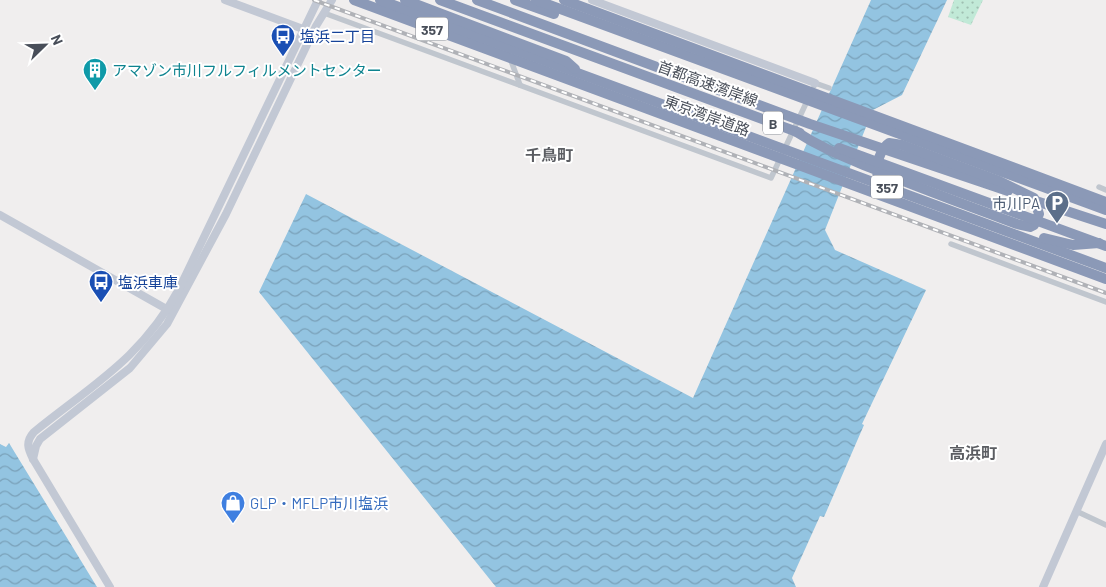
<svg xmlns="http://www.w3.org/2000/svg" width="1106" height="587" viewBox="0 0 1106 587" font-family="Barlow,'Noto Sans JP',sans-serif">
<defs>
<pattern id="park-dots" width="8" height="8" patternUnits="userSpaceOnUse" patternTransform="scale(1.25)"><rect width="8" height="8" fill="#c1e9d7"/><path d="M2 2h.1M6 6h.1" fill="none" stroke="#9fbfb1" stroke-width="1.8" stroke-linecap="round"/></pattern>
<pattern id="water-waves" width="16" height="10" patternUnits="userSpaceOnUse" patternTransform="scale(1.25)"><rect width="16" height="10" fill="#93c4e1"/><path d="M0 5q4-4 8 0t8 0" fill="none" stroke="#7aa1b9"/></pattern>
</defs>
<rect width="100%" height="100%" fill="#f0eeee"/>
<polygon fill="url(#park-dots)" points="954,0 983,0 971,25 948,17"/>
<g fill="url(#water-waves)">
<polygon points="871,0 947,0 902,95 869,112 866,127 825,230 835,250 926,290 862,424 864,425 824,517 820,516 792,578 796,587 496,587 259,292 306,194 693,398"/>
<polygon points="9,443 97,587 0,587 0,444 6,447"/>
</g>
<g fill="none" stroke-linecap="round" stroke-linejoin="round">
<g stroke="#c0c6ce" stroke-width="5.5">
<polyline points="324,13 771,178 808,99"/>
<polyline points="510,58 520,85"/>
<polyline points="814,86 815,83 829,88"/>
<polyline points="1099,187 1106,190"/>
<polyline points="951,244 1106,302"/>
<polyline points="1076,511 1106,525"/>
</g>
<g stroke="#c2c8d4" stroke-width="8">
<polyline points="225,0 303,29"/>
<polyline points="592,0 815,83"/>
<polyline points="0,215 170,311"/>
<polyline points="33,459 36,446 40,439 130,368 167,324 226,214 316,26 332,0"/>
<path d="M110,587L33,459C28,449 25,442 34,432C92,385 142,358 179,289L318,0"/>
<polyline points="1043,587 1106,444"/>
</g>
<g stroke="#8b99b7" stroke-width="10">
<polyline points="354,0 1106,279"/>
<polyline points="380,0 1106,268"/>
<polyline points="405,0 566,61 575,69"/>
<polyline points="440,0 800,133"/>
<polyline points="477,0 810,124 1008,191"/>
<polyline points="515,0 554,14"/>
<polyline points="536,0 1106,210"/>
<polyline points="564,0 1106,202"/>
<path d="M795,131C821,148 842,156 871,168C919,188 968,206 1017,224L1030,227L1034,225L1039,214L1034,198L999,181L902,145L889,143C882,147 872,169 879,176C882,180 889,181 894,183"/>
<polyline points="839,148 1106,246"/>
<polyline points="1033,200 1106,224"/>
<polyline points="1044,238 1073,245 1099,243"/>
</g>
<defs>
<polyline id="rail" points="314,0 1106,293"/>
</defs>
<use href="#rail" stroke="#b0b2b7" stroke-width="4"/>
<use href="#rail" stroke="#fff" stroke-width="2" stroke-dasharray="5.5" stroke-linecap="butt"/>
</g>
<defs>
<symbol id="bus-pin" viewBox="-11 -11 22 30"><path d="M0 17L-7.5 6A9.5 9.5 0 1 1 7.5 6Z" fill="#1a4fb4" stroke="#fff"/><path d="M-5-6H5V4H4V6H2V4H-2V6H-4V4H-5ZM-3.5-4V0h7V-4ZM-3.5 1.2v1.5H-2V1.2ZM2 1.2v1.5H3.5V1.2Z" fill="#fff"/></symbol>
<symbol id="building-pin" viewBox="-11 -11 22 30"><path d="M0 17L-7.5 6A9.5 9.5 0 1 1 7.5 6Z" fill="#0f9aa8" stroke="#fff"/><path d="M-4-6H4V6H1V3H-1V6H-4ZM-2.5-4.3h1.7v1.8h-1.7ZM.8-4.3h1.7v1.8H.8ZM-2.5-1h1.7V.8h-1.7ZM.8-1h1.7V.8H.8Z" fill="#fff"/></symbol>
<symbol id="parking-pin" viewBox="-11 -11 22 30"><path d="M0 17L-7.5 6A9.5 9.5 0 1 1 7.5 6Z" fill="#5c6f8a" stroke="#fff"/><path d="M-3.5-5.5H1a3.5 3.5 0 0 1 0 7H-1V5.5H-3.5ZM-1-3.4V-.6H.8a1.4 1.4 0 0 0 0-2.8Z" fill="#fff"/></symbol>
<symbol id="shop-pin" viewBox="-11 -11 22 30"><path d="M0 17L-7.5 6A9.5 9.5 0 1 1 7.5 6Z" fill="#3f7fe0" stroke="#fff"/><path d="M-5-2.5h2.3a2.7 3.5 0 0 1 5.4 0H5L5.5 6h-11ZM-1.5-2.5h3a1.5 2.3 0 0 0-3 0Z" fill="#fff"/></symbol>
</defs>
<g fill-rule="evenodd">
<use href="#bus-pin" x="269" y="22" width="28" height="38"/>
<use href="#building-pin" x="81" y="56" width="28" height="38"/>
<use href="#parking-pin" x="1043" y="189" width="28" height="38"/>
<use href="#bus-pin" x="87" y="268" width="28" height="38"/>
<use href="#shop-pin" x="219" y="489" width="28" height="38"/>
</g>
<g text-anchor="middle" dominant-baseline="central" stroke-width="4" stroke-linejoin="round" paint-order="stroke">
<g fill="#fff" stroke="#7f838b" stroke-width="1">
<rect x="416" y="17.5" width="32" height="23" rx="4"/>
<rect x="763" y="111.5" width="20" height="23" rx="4"/>
<rect x="871" y="175.5" width="32" height="23" rx="4"/>
</g>
<g font-size="14" font-weight="bold" fill="#484e59">
<text x="432" y="29">357</text>
<text x="773" y="123">B</text>
<text x="887" y="187">357</text>
</g>
<g font-size="15" fill="#164399" stroke="#fff" text-anchor="start">
<text x="300" y="36">塩浜二丁目</text>
<text x="118" y="282">塩浜車庫</text>
</g>
<g font-size="15" fill="#0d838f" stroke="#fff" text-anchor="start">
<text x="112" y="70">アマゾン市川フルフィルメントセンター</text>
</g>
<g font-size="15" fill="#484e59" stroke="#fff">
<text transform="translate(708 83) rotate(20)">首都高速湾岸線</text>
<text transform="translate(707 115) rotate(20)">東京湾岸道路</text>
</g>
<g font-size="15" fill="#4e5e75" stroke="#fff" text-anchor="end">
<text x="1040" y="203">市川PA</text>
</g>
<g font-size="15" fill="#366cbe" stroke="#fff" text-anchor="start">
<text x="250" y="503">GLP・MFLP市川塩浜</text>
</g>
<g font-size="16" font-weight="bold" fill="#5b5d62" stroke="#fff">
<text x="549" y="154">千鳥町</text>
<text x="973" y="452">高浜町</text>
</g>
</g>
<g transform="translate(45 45) rotate(67)" stroke="#ffffff" stroke-width="4" paint-order="stroke">
<path d="M0-4L9 19L0 12L-9 19Z" fill="#484e59"/>
<text y="-8" font-size="14" font-weight="bold" text-anchor="middle" fill="#484e59">N</text>
</g>
</svg>
